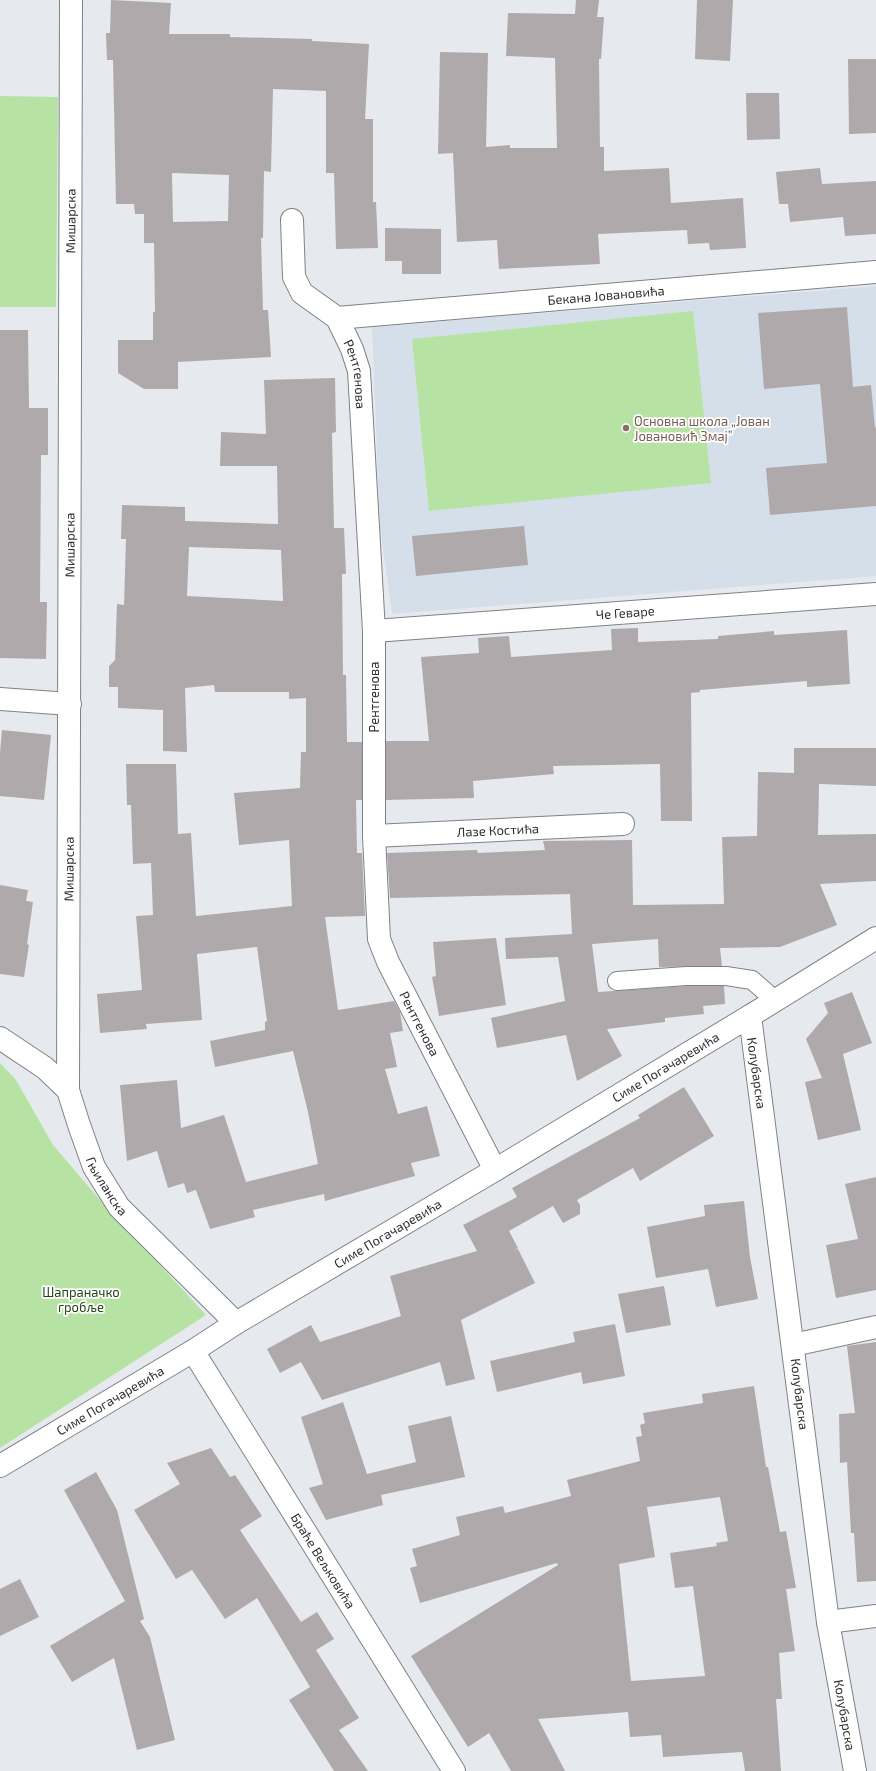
<svg xmlns="http://www.w3.org/2000/svg" width="876" height="1771" viewBox="0 0 876 1771" font-family="'Exo 2',sans-serif">
<rect width="100%" height="100%" fill="#e6eaee"/>
<polygon fill="#d5dfe9" points="876,286 876,576 392,614 380,528 372,327"/>
<g fill="#b6e3a4">
<polygon points="0,96 58,97 56,307 0,307"/>
<polygon points="693,311 711,483 429,511 412,339"/>
<polygon points="0,1063 16,1080 53,1145 100,1200 206,1315 0,1448"/>
</g>
<g fill="#afa9ac" fill-rule="evenodd">
<path d="M111,0L171,3L169,34H230V37L312,39V41L369,44L365,119H373V202H376L378,248L336,249L334,173H326V91L273,89L271,172L264,171L263,238H261L263,310H268L271,357L178,362V389H144L118,373V340H153V312H155L154,243H144V214H135L134,204H116L113,60H107L106,33H110ZM172,173L229,175L228,221L173,222Z"/>
<polygon points="576,0 599,0 597,17 604,17 601,59 599,59 600,147 604,147 604,171 669,168 671,203 743,198 746,248 710,250 709,243 688,244 687,230 598,234 600,264 499,269 497,240 457,242 453,153 438,154 440,52 488,53 486,147 510,145 510,148 557,148 555,58 506,56 508,13 575,14"/>
<polygon points="697,0 733,0 730,61 695,59"/>
<polygon points="848,59 876,59 876,133 849,134"/>
<polygon points="746,93 779,93 780,139 747,140"/>
<polygon points="820,168 822,184 876,181 876,234 845,236 843,217 790,222 788,204 779,204 776,172"/>
<polygon points="385,228 441,229 441,274 402,274 402,261 385,261"/>
<polygon points="847,307 853,387 871,385 875,428 876,427 876,506 770,515 766,468 827,463 820,384 764,389 758,313"/>
<polygon points="0,330 28,330 29,408 48,408 48,455 41,455 40,602 47,602 46,659 0,658"/>
<path d="M335,378L336,432L332,433L334,528H344L346,574H342L343,675H346L347,742H362V800H356L357,853H362L365,916L325,917L338,1010L394,1001L400,1012L403,1031L390,1033L397,1067L385,1069L398,1114L427,1106L440,1156L411,1163L415,1176L325,1201L324,1194L253,1210L255,1217L210,1229L196,1190L187,1193L184,1183L168,1188L157,1151L127,1161L120,1085L177,1080L181,1128L224,1115L246,1182L318,1164L308,1112L293,1051L215,1067L210,1041L265,1030V1022L267,1021L257,947L197,954L202,1020L146,1024L147,1029L100,1033L97,994L142,990L136,916L153,915L151,863L133,864L131,805H127L126,764H176L178,834L191,833L196,916L292,906L289,840L239,845L234,793L300,788L301,752H306V698L289,699V692H215L214,685L185,688L187,752L163,751V710L118,708V687H109V666L115,660L117,604L124,605L126,539H121L122,505L185,507V521L278,524L277,466H220L221,432L266,434L264,380ZM189,547L281,550L283,601L187,596Z"/>
<polygon points="524,526 528,565 416,576 412,536"/>
<polygon points="638,628 638,642 718,639 718,636 774,631 774,635 847,630 850,684 807,687 807,681 700,690 700,692 691,693 692,821 661,821 660,764 553,766 554,774 473,781 474,798 386,800 386,741 429,741 421,657 479,653 478,638 509,636 511,657 612,650 611,629"/>
<polygon points="2,730 51,735 44,800 0,796 0,753"/>
<polygon points="794,748 876,748 876,786 819,784 818,835 876,834 876,881 820,884 837,925 780,947 720,948 722,966 659,967 658,939 592,944 598,992 686,986 724,986 725,1004 703,1006 704,1014 665,1018 665,1022 607,1029 622,1056 577,1081 566,1035 497,1048 491,1018 565,1001 558,957 506,959 505,938 572,934 570,894 390,898 387,853 477,850 478,853 545,850 543,841 632,840 633,905 724,904 722,837 757,836 758,772 794,773"/>
<polygon points="0,885 28,890 26,901 33,902 27,944 29,945 24,977 0,974"/>
<polygon points="496,938 506,1005 439,1016 432,977 436,976 433,942"/>
<polygon points="852,992 872,1043 843,1054 861,1130 818,1140 805,1082 822,1078 806,1039 828,1013 824,1003"/>
<polygon points="684,1087 714,1136 640,1181 633,1168 577,1200 580,1205 580,1214 563,1223 553,1206 509,1231 518,1248 514,1250 518,1249 535,1283 461,1320 475,1379 446,1386 440,1362 322,1400 301,1362 280,1373 267,1349 311,1325 320,1342 401,1316 390,1276 477,1251 463,1225 517,1197 512,1188 640,1118 638,1115"/>
<polygon points="876,1177 876,1290 836,1298 826,1245 858,1239 845,1184"/>
<polygon points="744,1201 750,1257 758,1299 716,1307 708,1269 656,1278 647,1227 705,1216 704,1205"/>
<polygon points="664,1286 671,1325 626,1333 618,1294"/>
<polygon points="615,1324 625,1376 583,1384 581,1372 497,1392 490,1361 575,1342 573,1332"/>
<polygon points="876,1342 876,1581 857,1582 854,1533 851,1533 847,1462 840,1463 839,1414 855,1413 847,1346"/>
<path d="M754,1386L766,1467H768L780,1532L786,1531L796,1588L786,1589L795,1651L779,1653L782,1699H776L781,1771H745L742,1752L663,1757L661,1735L630,1737L628,1712L538,1719L565,1771H511L489,1733L468,1747L411,1656L558,1565L557,1563L420,1603L410,1568L417,1566L412,1549L460,1535L456,1517L503,1506L505,1513L571,1496L567,1480L640,1461L636,1437L642,1436L640,1425L645,1423L643,1413L703,1403L702,1394ZM720,1497L728,1541L716,1543L717,1546L670,1553L675,1588L693,1586L705,1676L631,1681L619,1564L655,1557L647,1507Z"/>
<polygon points="343,1402 367,1474 416,1462 408,1426 451,1416 465,1477 381,1495 383,1505 326,1520 309,1488 323,1484 301,1417"/>
<polygon points="211,1448 230,1477 235,1475 262,1516 240,1530 301,1622 317,1612 334,1639 316,1650 359,1718 339,1730 368,1771 334,1771 289,1700 310,1687 257,1598 225,1619 192,1570 176,1579 134,1510 180,1484 167,1463"/>
<polygon points="96,1472 117,1510 144,1619 140,1621 150,1637 175,1740 137,1750 114,1658 72,1682 50,1646 125,1601 64,1490"/>
<polygon points="20,1579 39,1617 0,1636 0,1589"/>
</g>
<g fill="none" stroke-linecap="round" stroke-linejoin="round">
<defs>
<polyline id="lane" points="617,981 686,976 726,976 752,980 776,1001"/>
<g id="street">
<path id="s1" d="M292,220L294,277L302,293L337,318L352,349L359,371L374,631V836L379,939L388,962L495,1170"/>
<path id="s2" d="M337,318L876,272"/>
<path id="s3" d="M374,631L876,594"/>
<polyline points="0,699 70,704"/>
<path id="s4" d="M374,836L623,824"/>
<path id="s5" d="M0,1038L45,1068L68,1090L79,1125L94,1167L119,1207L236,1323"/>
<path id="s6" d="M68,1090L71,0"/>
<polyline points="793,1345 876,1327"/>
<path id="s7" d="M193,1351L454,1771"/>
<path id="s8" d="M0,1466L193,1351L236,1323L495,1170L750,1016"/>
<polyline points="828,1622 876,1616"/>
</g>
<polyline id="secondary" points="855,1771 828,1622 750,1016 876,938"/>
</defs>
<use href="#lane" stroke="#7e8286" stroke-width="20"/>
<use href="#street" stroke="#7e8286" stroke-width="24"/>
<use href="#secondary" stroke="#7e8286" stroke-width="24"/>
<use href="#lane" stroke="#fff" stroke-width="18"/>
<use href="#street" stroke="#fff" stroke-width="22"/>
<use href="#secondary" stroke="#fff" stroke-width="22"/>
</g>
<circle fill="#8d6e63" stroke="#fff" stroke-width="1.5" cx="626" cy="428" r="4"/>
<g text-anchor="middle" dominant-baseline="central" stroke-width="3.5" stroke-linejoin="round" paint-order="stroke">
<g font-size="13" fill="#2e3031" stroke="#fff">
<text stroke="none"><textPath href="#s6" startOffset="869">Мишарска</textPath></text>
<text stroke="none"><textPath href="#s2" startOffset="270">Бекана Јовановића</textPath></text>
<text stroke="none"><textPath href="#s1" startOffset="178">Рентгенова</textPath></text>
<text stroke="none"><textPath href="#s6" startOffset="545">Мишарска</textPath></text>
<text stroke="none"><textPath href="#s3" startOffset="252">Че Геваре</textPath></text>
<text transform="translate(374 697) rotate(-90)">Рентгенова</text>
<text stroke="none"><textPath href="#s4" startOffset="124">Лазе Костића</textPath></text>
<text stroke="none"><textPath href="#s6" startOffset="221">Мишарска</textPath></text>
<text stroke="none"><textPath href="#s1" startOffset="838">Рентгенова</textPath></text>
<text stroke="none"><textPath href="#s8" startOffset="776">Симе Погачаревића</textPath></text>
<text transform="translate(757 1073) rotate(82)">Колубарска</text>
<text stroke="none"><textPath href="#s5" startOffset="190">Гњиланска</textPath></text>
<text stroke="none"><textPath href="#s8" startOffset="452">Симе Погачаревића</textPath></text>
<text transform="translate(800 1394) rotate(83)">Колубарска</text>
<text stroke="none"><textPath href="#s8" startOffset="128">Симе Погачаревића</textPath></text>
<text stroke="none"><textPath href="#s7" startOffset="247">Браће Вељковића</textPath></text>
<text transform="translate(845 1715) rotate(80)">Колубарска</text>
</g>
<g font-size="13" fill="#785e54" stroke="#fff" text-anchor="start">
<text x="634" y="421">Основна школа „Јован<tspan x="634" dy="15">Јовановић Змај”</tspan></text>
</g>
<g font-size="13" fill="#244415" stroke="#fff">
<text x="81" y="1292">Шапраначко<tspan x="81" dy="15">гробље</tspan></text>
</g>
</g>
</svg>
